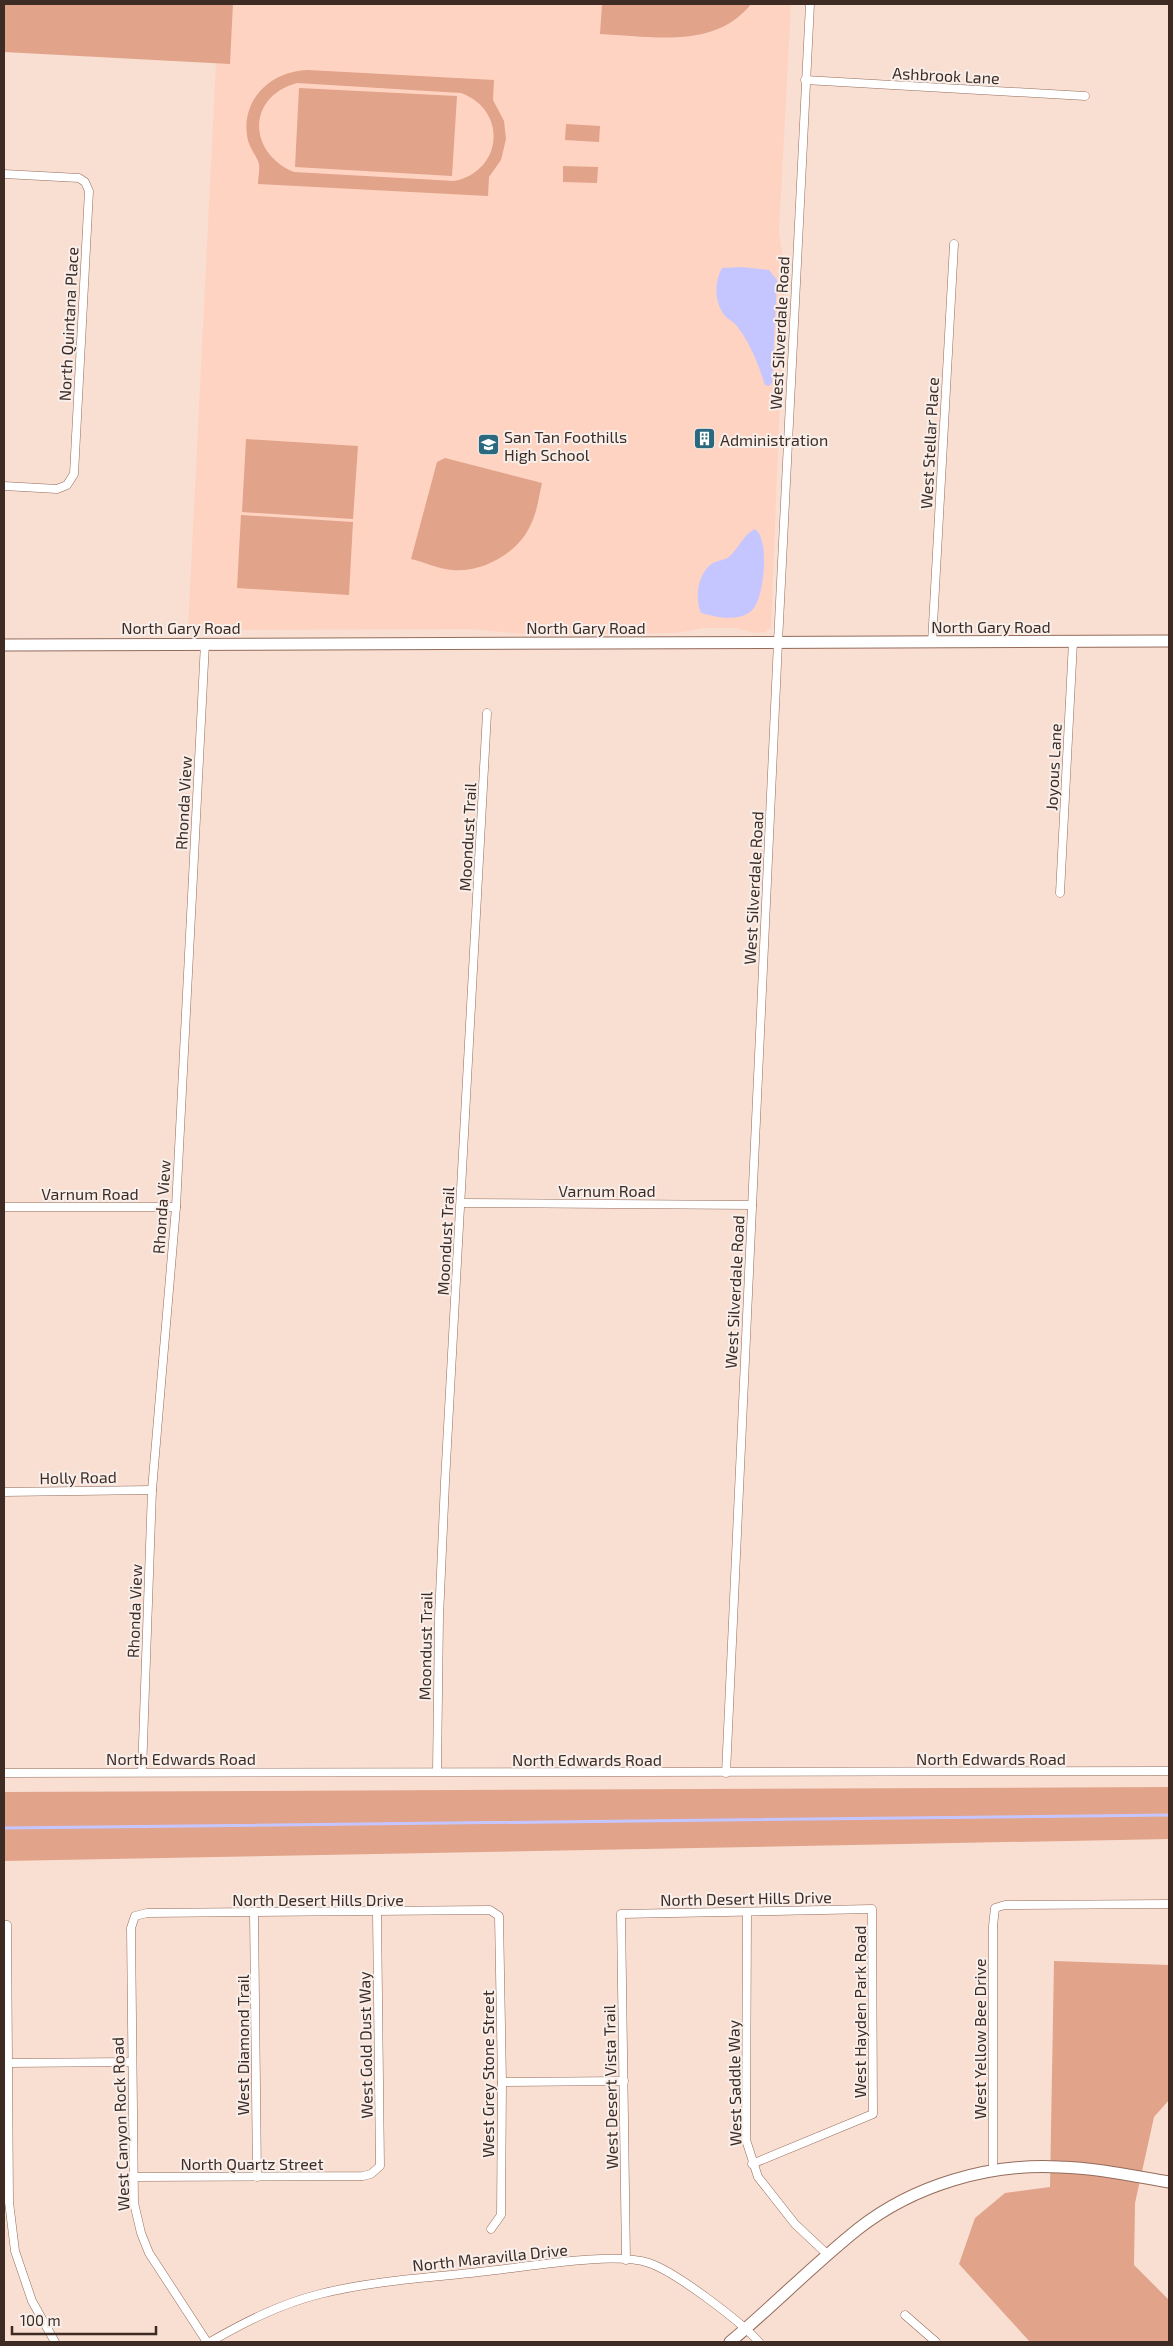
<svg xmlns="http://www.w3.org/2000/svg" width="1173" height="2346" viewBox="0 0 1173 2346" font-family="'Exo 2',sans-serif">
<rect width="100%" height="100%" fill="#f9ded2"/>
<polygon fill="#fed3c1" points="233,4 791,4 779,232 785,271 771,628 765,632 756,633 736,628 705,628 674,633 523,634 470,629 188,630 216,63 230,64"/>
<g fill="#e1a389" fill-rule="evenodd">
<polygon points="4,4 233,4 230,64 4,52"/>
<path d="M602,4H751C715,50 651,36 600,34Z"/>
<path d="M308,70L494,80L493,100L504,121L506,139L501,160L489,177L488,196L258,184C258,178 260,169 259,164C256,154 248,147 247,135C242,98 272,71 308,70ZM297,83L461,93C508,110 503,171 454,181L294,172C248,153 246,97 297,83Z"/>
<polygon points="299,88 457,96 452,176 295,167"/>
<polygon points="566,124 600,126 599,142 565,140"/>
<polygon points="563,166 598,167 597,183 563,182"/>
<polygon points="246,439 358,446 353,519 242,512"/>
<path d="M445,458L542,483C539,496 537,512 531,524C519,553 482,573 452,570C438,569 424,562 411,559L437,462Z"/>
<polygon points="241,515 353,522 349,595 237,588"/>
<polygon points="1169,1787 1169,1839 4,1861 4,1792"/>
<polygon points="1054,1961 1169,1965 1169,2100 1154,2117 1135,2203 1134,2265 1169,2300 1169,2342 1030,2342 959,2264 975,2218 1005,2193 1050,2187"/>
</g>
<g fill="#c5c6ff">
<path d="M741,267L769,270L777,280L772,383L769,386L765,385C759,366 751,345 739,329C736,323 729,320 725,316C714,302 714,282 722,268Z"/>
<path d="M755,529C770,538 765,602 750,612C736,622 716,617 701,613C695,599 697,577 710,565C715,560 726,561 731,555C740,546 743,535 755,529Z"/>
</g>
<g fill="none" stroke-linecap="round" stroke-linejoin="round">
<polyline stroke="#c5c6ff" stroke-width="3" points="4,1828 1169,1815"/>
<defs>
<g id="street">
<polyline points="805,80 1085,96"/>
<polyline points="4,174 79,178 85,182 89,191 74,474 67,485 57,489 4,486"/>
<polyline points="932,643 954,244"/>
<polyline points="1060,893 1073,642"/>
<polyline points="461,1203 752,1205"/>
<polyline points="4,1207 176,1207"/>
<polyline points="4,1492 152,1490"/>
<polyline points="437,1771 439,1617 445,1482 487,713"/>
<polyline points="142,1772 152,1490 176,1207 205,643"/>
<polyline points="4,1773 1169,1771"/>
<polyline points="726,1773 778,642 810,4"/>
<polyline points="747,1912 746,2140 758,2177 795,2224 828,2255"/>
<polyline points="254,1913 257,2177"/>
<polyline points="4,1925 7,1925 9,2202 15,2251 32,2301 55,2342"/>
<polyline points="8,2063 131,2062"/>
<polyline points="502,2082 624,2081"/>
<polyline points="993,2170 993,1926 995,1908 1005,1905 1169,1904"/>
<polyline points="133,2177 363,2176 371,2174 380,2166 377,1913"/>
<polyline points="626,2260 621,1914 872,1909 873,2114 752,2164"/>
<polyline points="905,2315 936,2342"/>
<polyline points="207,2342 149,2253 141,2233 134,2203 131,1928 135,1916 147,1913 490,1910 499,1916 502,2082 501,2215 491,2229"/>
<path d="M210,2342C245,2322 280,2304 320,2294C374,2280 432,2278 488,2271C527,2267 615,2251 649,2263C676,2272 740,2321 759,2342"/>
</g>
<g id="secondary">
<polyline points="4,645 1169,641"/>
<path d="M730,2342C773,2306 813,2265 858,2229C914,2185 989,2163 1060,2167C1097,2168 1133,2176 1169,2182"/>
</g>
</defs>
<use href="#street" stroke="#946c5b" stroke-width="9"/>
<use href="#secondary" stroke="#946c5b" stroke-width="13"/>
<use href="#street" stroke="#fff" stroke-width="8"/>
<use href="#secondary" stroke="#fff" stroke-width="11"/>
</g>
<defs>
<symbol id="building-square" viewBox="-11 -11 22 22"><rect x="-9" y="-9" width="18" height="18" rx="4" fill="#2a697e" stroke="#f8efeb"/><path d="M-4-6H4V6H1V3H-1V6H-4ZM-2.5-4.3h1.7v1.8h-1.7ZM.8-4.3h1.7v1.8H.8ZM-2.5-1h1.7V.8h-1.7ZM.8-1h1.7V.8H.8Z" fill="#fff"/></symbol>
<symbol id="school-square" viewBox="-11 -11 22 22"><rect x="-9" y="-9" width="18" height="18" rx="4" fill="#2a697e" stroke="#f8efeb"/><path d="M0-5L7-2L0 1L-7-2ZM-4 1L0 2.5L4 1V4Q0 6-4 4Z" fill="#fff"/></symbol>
</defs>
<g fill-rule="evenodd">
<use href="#building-square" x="692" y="426" width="25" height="25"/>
<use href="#school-square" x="476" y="432" width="25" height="25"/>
</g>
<g text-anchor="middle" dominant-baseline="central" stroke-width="4" stroke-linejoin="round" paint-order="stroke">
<g font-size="16" fill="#3d2b24" stroke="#f8efeb">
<text transform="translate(946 75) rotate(3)">Ashbrook Lane</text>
<text transform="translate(68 324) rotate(-87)">North Quintana Place</text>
<text transform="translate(779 333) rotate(-87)">West Silverdale Road</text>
<text transform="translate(929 443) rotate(-87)">West Stellar Place</text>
<text x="991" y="626">North Gary Road</text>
<text x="181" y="627">North Gary Road</text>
<text x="586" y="627">North Gary Road</text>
<text transform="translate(1053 767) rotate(-87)">Joyous Lane</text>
<text transform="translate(183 803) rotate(-87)">Rhonda View</text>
<text transform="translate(467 837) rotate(-87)">Moondust Trail</text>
<text transform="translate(753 888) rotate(-87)">West Silverdale Road</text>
<text x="607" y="1190">Varnum Road</text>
<text x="90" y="1193">Varnum Road</text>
<text transform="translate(161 1207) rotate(-86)">Rhonda View</text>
<text transform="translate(445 1241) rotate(-87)">Moondust Trail</text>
<text transform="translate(734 1292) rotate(-87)">West Silverdale Road</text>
<text transform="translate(78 1477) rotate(-1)">Holly Road</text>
<text transform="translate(134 1611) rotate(-88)">Rhonda View</text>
<text transform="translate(425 1646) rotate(-89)">Moondust Trail</text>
<text x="181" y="1758">North Edwards Road</text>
<text x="991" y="1758">North Edwards Road</text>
<text x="587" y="1759">North Edwards Road</text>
<text transform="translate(746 1898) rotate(-1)">North Desert Hills Drive</text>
<text x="318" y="1899">North Desert Hills Drive</text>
<text transform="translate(859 2012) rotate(-90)">West Hayden Park Road</text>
<text transform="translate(979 2039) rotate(-90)">West Yellow Bee Drive</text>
<text transform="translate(242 2045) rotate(-90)">West Diamond Trail</text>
<text transform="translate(365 2045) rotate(-91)">West Gold Dust Way</text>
<text transform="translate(487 2074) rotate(-90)">West Grey Stone Street</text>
<text transform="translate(734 2083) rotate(-91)">West Saddle Way</text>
<text transform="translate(610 2087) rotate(-91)">West Desert Vista Trail</text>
<text transform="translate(120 2124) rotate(-92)">West Canyon Rock Road</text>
<text x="252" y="2163">North Quartz Street</text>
<text transform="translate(490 2257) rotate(-6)">North Maravilla Drive</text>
</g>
<g font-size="16" fill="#3d2b24" stroke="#f8efeb" text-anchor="start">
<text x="504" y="436">San Tan Foothills<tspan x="504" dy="18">High School</tspan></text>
<text x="720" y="439">Administration</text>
</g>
</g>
<rect width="1173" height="2346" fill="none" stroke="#3d2b24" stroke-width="10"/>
<path d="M12 2326v8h144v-8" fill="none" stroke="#3d2b24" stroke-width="2.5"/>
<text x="20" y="2326" font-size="15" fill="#3d2b24" stroke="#f8efeb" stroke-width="4" paint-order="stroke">100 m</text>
</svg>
